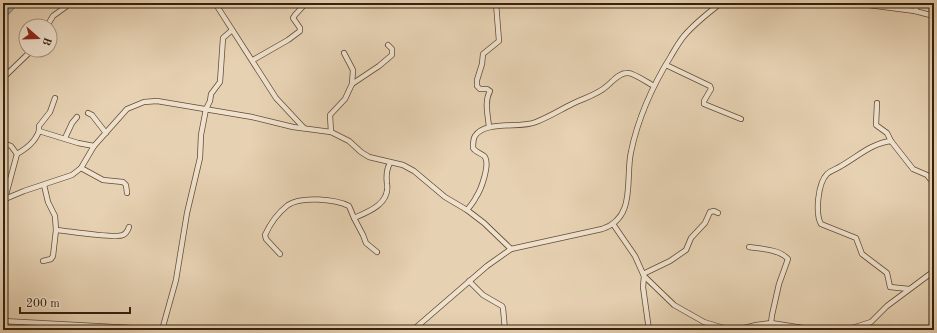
<svg xmlns="http://www.w3.org/2000/svg" width="937" height="333" viewBox="0 0 937 333" font-family="'Old Standard TT',serif">
<rect width="100%" height="100%" fill="#e6d1b2"/>
<filter id="stains"><feTurbulence type="fractalNoise" baseFrequency=".005" numOctaves="4"/><feColorMatrix values="0 0 0 0 .2 0 0 0 0 .09 0 0 0 0 .02 0 0 0 .5 -.17"/></filter>
<radialGradient id="worn" r=".72"><stop offset=".6" stop-color="#630" stop-opacity="0"/><stop offset="1" stop-color="#630" stop-opacity=".3"/></radialGradient>
<polygon fill="#9db4b9" stroke="#737974" points="3,3 19,3 3,20"/>
<g fill="none" stroke-linecap="round" stroke-linejoin="round">
<defs>
<g id="minor">
<polyline points="215,3 276,98 304,128"/>
<polyline points="853,3 915,11 934,16"/>
<polyline points="915,11 918,3"/>
<polyline points="47,26 53,16 71,3"/>
<polyline points="344,53 353,70 352,84"/>
<polyline points="253,60 288,40 300,31 300,28 293,18 295,15 306,3"/>
<polyline points="666,65 710,86 711,89 704,101 704,104 741,119"/>
<polyline points="3,78 32,50"/>
<polyline points="877,103 876,125 887,133 891,141"/>
<polyline points="88,113 92,115 106,133"/>
<path d="M489,127C488,115 484,102 490,91L487,89H480L477,86V80L482,64L483,54L499,41L496,3"/>
<polyline points="39,131 39,126 50,112 55,98"/>
<polyline points="331,132 330,115 345,99 352,84 379,66 392,55 392,49 388,45"/>
<polyline points="65,138 72,123 77,117"/>
<polyline points="3,143 11,146 17,154 3,206"/>
<path d="M17,154C27,148 35,142 39,131L78,143L94,146"/>
<polyline points="81,168 103,180 123,182 126,185 127,193"/>
<polyline points="5,199 24,191 72,175 81,168 94,146 127,109 144,102 157,101 252,117 293,127 331,132 349,141 361,152 369,157 403,165 414,171 445,197 467,210 484,223 511,249"/>
<path d="M467,210C470,206 474,202 476,197C481,190 490,165 485,157C482,153 476,153 473,148C473,144 473,139 475,136C485,120 520,129 536,122C549,117 560,110 572,104C584,98 597,95 607,86C613,81 619,73 627,73C633,72 648,83 654,86"/>
<polyline points="613,224 635,256 644,276 674,305 704,322 730,330"/>
<path d="M56,230C68,231 115,239 123,235C127,233 128,230 129,227"/>
<path d="M749,247C761,249 779,249 788,259L779,284L772,315L771,323"/>
<path d="M377,252L366,243L363,235L354,218C368,212 390,204 387,184C386,176 386,170 390,163"/>
<path d="M280,254L266,239L265,235C270,224 279,212 288,205C301,196 335,199 349,206L354,218"/>
<polyline points="43,261 51,259 53,256 56,230 55,216 48,202 44,185"/>
<polyline points="643,274 670,261 686,250 691,238 705,223 710,212 714,211 718,213"/>
<polyline points="644,276 643,287 649,330"/>
<polyline points="469,281 483,295 502,306 503,308 505,330"/>
<path d="M909,289L890,287L887,273L862,254L856,238L821,224C815,213 818,183 827,174C831,170 837,169 841,166C857,157 872,143 891,141L913,169L927,175L930,179H934"/>
<polyline points="3,321 169,330"/>
<polyline points="162,330 176,280 187,213 200,158 201,135 206,109 210,101 211,94 220,82 223,38 232,30"/>
<path d="M413,330L487,266L511,249L602,229C637,218 625,178 631,152C638,118 653,85 671,56C675,49 679,42 684,36C695,23 708,13 721,3"/>
<polyline points="737,330 756,325 771,323 816,330"/>
<polyline points="846,330 871,322 887,306 934,271"/>
</g>
</defs>
<use href="#minor" stroke="#614d36" stroke-width="6"/>
<use href="#minor" stroke="#efe1cd" stroke-width="4.5"/>
</g>
<rect width="937" height="333" fill="none" stroke="#e6d1b2" stroke-width="16"/>
<rect x="4" y="4" width="929" height="325" fill="none" stroke="#35210d" stroke-width="2"/>
<rect x="8" y="8" width="921" height="317" fill="none" stroke="#35210d"/>
<g transform="translate(38 38) rotate(110)"><circle r="19" fill="#efe1cd" stroke="#a59480"/>
<path d="M0-3L7 15L0 10L-7 15Z" fill="#8f2418"/>
<text y="-6" font-size="11" font-weight="bold" text-anchor="middle" fill="#35210d">B</text>
</g>
<path d="M20 307v6h110v-6" fill="none" stroke="#35210d" stroke-width="2"/>
<text x="26" y="307" font-size="12" fill="#35210d" stroke="#efe1cd" stroke-width="3" paint-order="stroke">200 m</text>
<rect width="100%" height="100%" filter="url(#stains)"/>
<rect width="100%" height="100%" fill="url(#worn)"/>
</svg>
